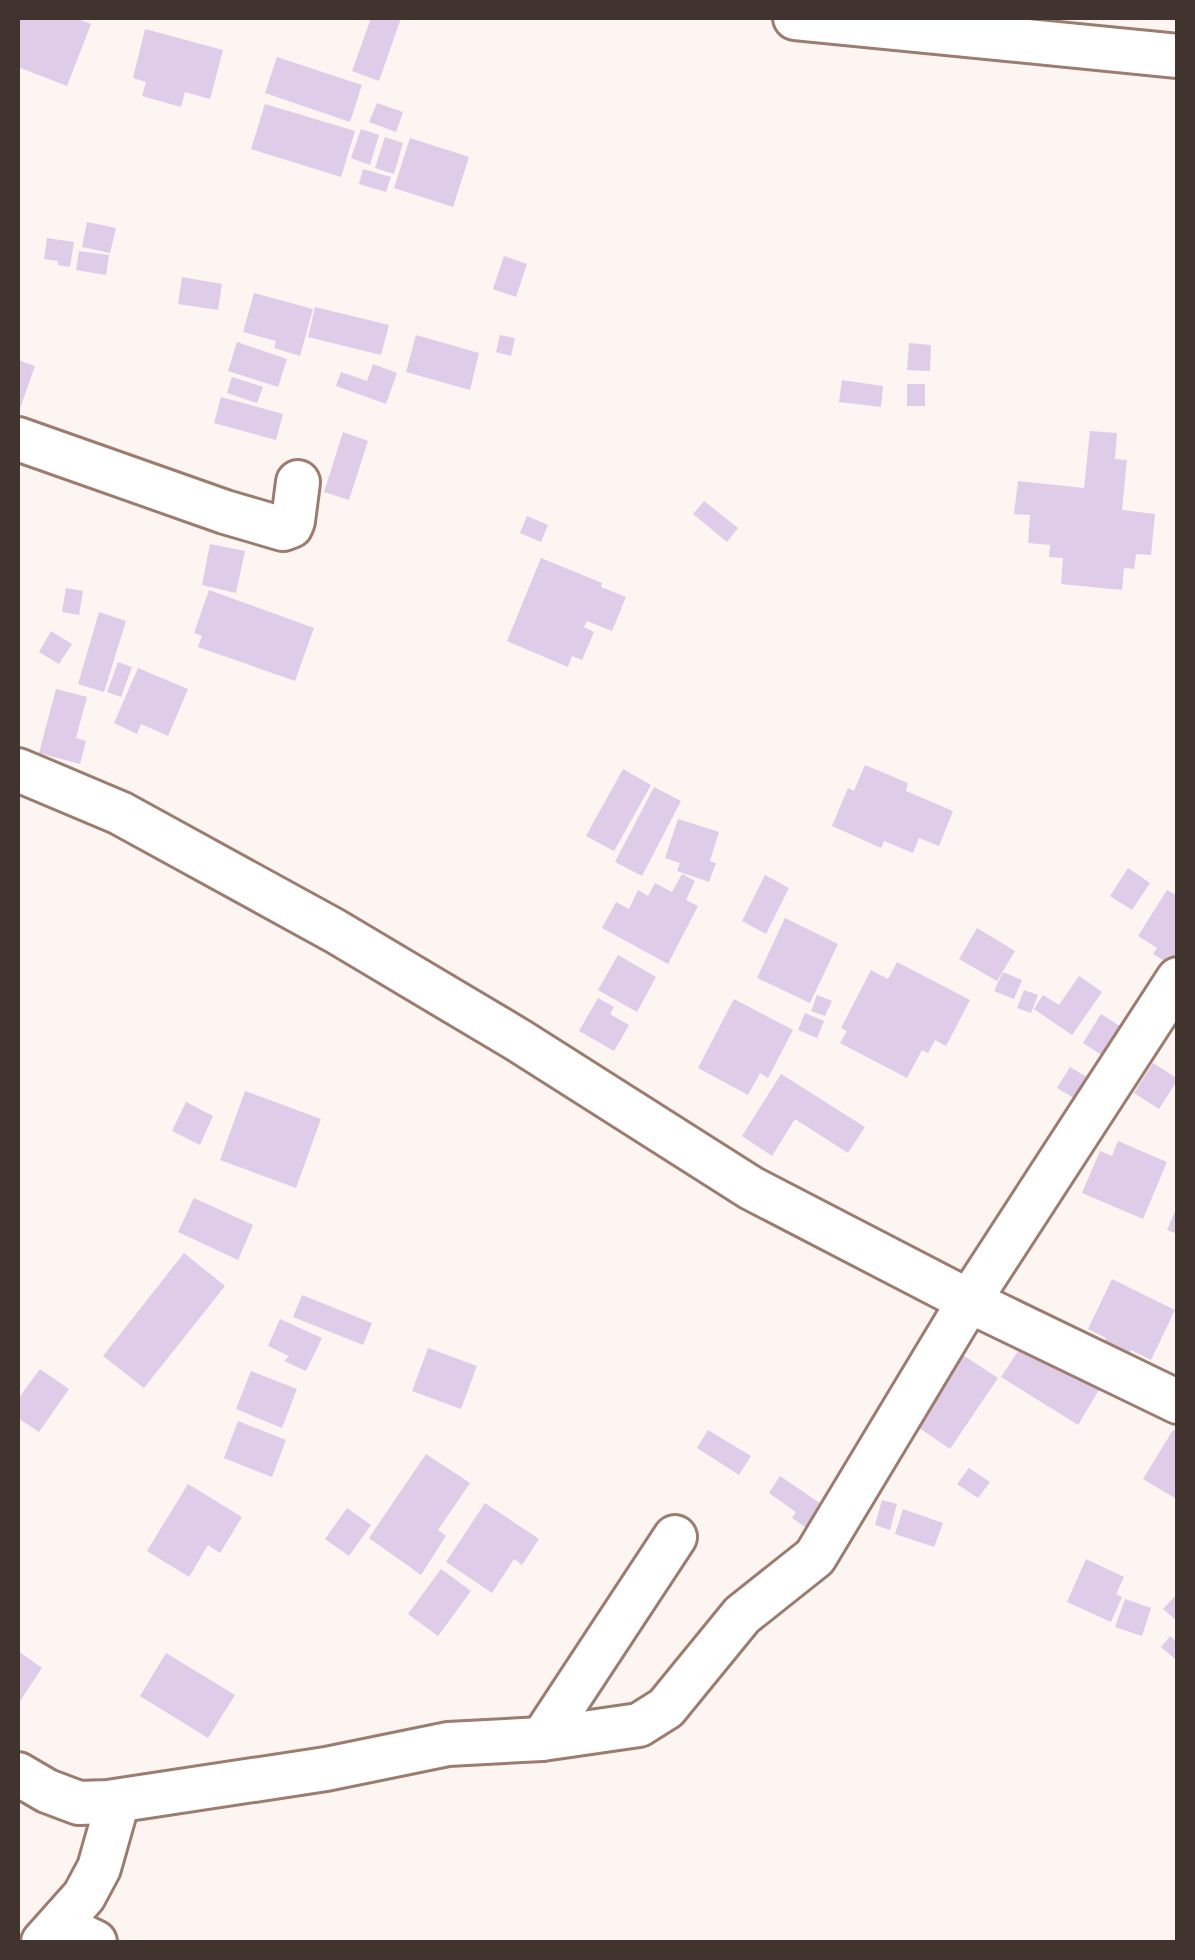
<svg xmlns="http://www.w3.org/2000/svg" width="1195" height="1960" viewBox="0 0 1195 1960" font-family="Barlow,sans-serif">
<rect width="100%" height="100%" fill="#fcf5f2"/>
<g fill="#dfcce9">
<polygon points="18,18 26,20 27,18 75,18 91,24 67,86 18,67"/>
<polygon points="371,18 401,18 379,81 352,71"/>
<polygon points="145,29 223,50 210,99 185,92 181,107 142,96 146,82 133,78"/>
<polygon points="277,57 362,85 350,122 265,93"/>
<polygon points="377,103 403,112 396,132 369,122"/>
<polygon points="265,104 355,131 341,177 251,149"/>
<polygon points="361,129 379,135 370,165 351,158"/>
<polygon points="385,137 403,143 394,174 375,168"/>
<polygon points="410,138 469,157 453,207 394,188"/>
<polygon points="363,169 391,177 386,192 359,184"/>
<polygon points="87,222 116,228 110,253 82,247"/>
<polygon points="47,238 74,242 70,267 58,265 58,261 44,259"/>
<polygon points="79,251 109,255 106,275 76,270"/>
<polygon points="504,256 527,264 516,297 493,289"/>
<polygon points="182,277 222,284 218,310 178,304"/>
<polygon points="254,293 313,309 300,356 274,348 276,341 243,332"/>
<polygon points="315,307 389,325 381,355 308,337"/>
<polygon points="416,335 479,353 470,390 406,372"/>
<polygon points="500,335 515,338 511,356 496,352"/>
<polygon points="237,342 287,359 278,387 228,371"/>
<polygon points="909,343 931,345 930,371 907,370"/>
<polygon points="18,360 35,366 18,414"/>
<polygon points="373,364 397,373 386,404 336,386 341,372 367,381"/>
<polygon points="232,377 263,387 257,403 227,393"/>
<polygon points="842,380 883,386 881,407 839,402"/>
<rect x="907" y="384" width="18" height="22"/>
<polygon points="221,397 283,414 276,440 214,423"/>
<polygon points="1090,431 1117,433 1115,459 1127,460 1122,510 1155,514 1151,555 1136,554 1134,569 1124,568 1122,590 1061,584 1063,558 1049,557 1050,545 1028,543 1030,515 1014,514 1018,481 1084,488"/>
<polygon points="343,432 368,441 349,500 324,492"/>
<polygon points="704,501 738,528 727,542 693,514"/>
<polygon points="527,516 548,525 541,542 520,533"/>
<polygon points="210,544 245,551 236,593 202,585"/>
<polygon points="541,558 602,583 601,587 626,597 612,631 587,621 584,627 594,632 582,660 572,656 568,667 507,641"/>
<polygon points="66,588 83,591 79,615 62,612"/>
<polygon points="209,590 314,628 295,681 198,647 202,636 194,633"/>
<polygon points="99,612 126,621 104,692 78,684"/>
<polygon points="51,631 72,644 59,664 39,652"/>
<polygon points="118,662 132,667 121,697 107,692"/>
<polygon points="138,668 188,689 168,736 141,724 137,734 114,723"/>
<polygon points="56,689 87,697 76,738 86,741 80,764 39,753"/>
<polygon points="865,765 908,783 906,791 953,811 939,846 919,838 913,853 884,841 881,848 832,826 848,788 854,791"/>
<polygon points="623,769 651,785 614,851 586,836"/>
<polygon points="654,787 681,801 642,876 615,862"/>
<polygon points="678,819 719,832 710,861 716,863 709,882 677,871 680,863 665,858"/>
<polygon points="1128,868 1150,883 1132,910 1110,896"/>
<polygon points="682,874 695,881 686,900 698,906 668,964 602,928 616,902 629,909 638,890 648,896 655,883 672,892"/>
<polygon points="765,875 789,888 766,934 742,921"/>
<polygon points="1167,890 1178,896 1178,969 1153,954 1157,948 1138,936"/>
<polygon points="785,918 838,944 810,1003 757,978"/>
<polygon points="977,928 1015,951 997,981 959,959"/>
<polygon points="618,955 656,977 637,1012 598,990"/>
<polygon points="897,962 970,1000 946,1046 935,1040 928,1053 922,1050 907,1078 840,1043 847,1031 841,1028 871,970 888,979"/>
<polygon points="1003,972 1022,980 1014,999 994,991"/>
<polygon points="1079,976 1102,992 1072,1035 1034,1009 1043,995 1059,1005"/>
<polygon points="1024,990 1038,995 1031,1013 1017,1008"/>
<polygon points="817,995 832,1001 825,1016 811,1011"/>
<polygon points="598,998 614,1007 610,1014 629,1025 614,1051 579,1031"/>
<polygon points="734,999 793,1030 768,1078 760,1073 748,1095 698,1068"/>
<polygon points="805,1013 824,1021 817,1038 798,1030"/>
<polygon points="1101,1014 1156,1049 1137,1078 1083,1043"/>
<polygon points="1153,1063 1178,1079 1159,1109 1134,1093"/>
<polygon points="1070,1067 1104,1087 1091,1108 1057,1088"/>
<polygon points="781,1074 865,1127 848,1153 795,1119 772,1156 742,1136"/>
<polygon points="245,1091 321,1119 296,1188 220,1160"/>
<polygon points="186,1102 213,1116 200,1145 172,1131"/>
<polygon points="1118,1141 1167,1162 1143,1219 1082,1193 1100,1151 1112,1156"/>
<polygon points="194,1198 253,1225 238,1260 178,1232"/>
<polygon points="1178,1204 1178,1234 1167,1230"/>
<polygon points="184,1253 225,1286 144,1388 103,1356"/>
<polygon points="1112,1279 1175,1310 1151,1360 1131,1350 1127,1358 1103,1346 1106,1338 1088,1329"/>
<polygon points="302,1295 372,1323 363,1345 293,1317"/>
<polygon points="280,1319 322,1338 306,1371 284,1361 289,1356 268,1346"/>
<polygon points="1024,1342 1099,1390 1078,1425 1001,1377"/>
<polygon points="428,1348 477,1366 461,1409 412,1391"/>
<polygon points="952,1348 998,1378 950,1449 906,1419"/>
<polygon points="40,1369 69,1389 39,1432 18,1418 18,1399"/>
<polygon points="251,1371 297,1389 282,1428 236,1409"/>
<polygon points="238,1421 286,1440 272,1477 224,1458"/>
<polygon points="708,1430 751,1456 739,1475 697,1448"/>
<polygon points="1173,1430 1178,1432 1178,1500 1143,1479"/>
<polygon points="426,1454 470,1483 438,1530 446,1536 421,1575 369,1538"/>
<polygon points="969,1468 990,1482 978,1498 957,1484"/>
<polygon points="780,1476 830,1510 814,1533 792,1518 796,1512 769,1493"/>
<polygon points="188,1484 242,1517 220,1553 208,1545 189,1577 147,1551"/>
<polygon points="882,1500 897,1504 890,1530 875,1525"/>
<polygon points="485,1503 539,1539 522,1565 514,1559 492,1593 446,1562"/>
<polygon points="347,1508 371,1525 349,1556 325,1539"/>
<polygon points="903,1509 943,1523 934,1547 895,1534"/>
<polygon points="1086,1559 1124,1577 1116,1594 1122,1597 1111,1622 1067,1602"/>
<polygon points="441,1569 471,1591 438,1636 408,1614"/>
<polygon points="1178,1593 1178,1622 1163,1609"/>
<polygon points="1125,1599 1151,1608 1142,1636 1115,1627"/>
<polygon points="1170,1636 1178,1643 1175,1659 1161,1647"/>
<polygon points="18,1651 42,1668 18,1704"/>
<polygon points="166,1653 235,1695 208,1738 140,1696"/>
</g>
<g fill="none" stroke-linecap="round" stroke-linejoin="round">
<defs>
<g id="minor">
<polyline points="795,18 1178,56"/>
<polyline points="18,439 225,512 283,529 291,526 293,521 298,482"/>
<polyline points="18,770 120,813 335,931 518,1040 751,1188 969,1301 1178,1402"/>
<polyline points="542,1739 675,1537"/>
<polyline points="18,1774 47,1791 79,1803 108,1802 326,1769 448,1744 542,1739 639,1725 666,1708 742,1615 815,1557 969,1301 1178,979"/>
<polyline points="59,1925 95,1942"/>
<polyline points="43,1942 84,1896 99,1868 118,1801"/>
</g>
</defs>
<use href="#minor" stroke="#9c7c6f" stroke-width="48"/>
<use href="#minor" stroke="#fff" stroke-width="42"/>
</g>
<rect width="1195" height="1960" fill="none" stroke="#41342e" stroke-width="40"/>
</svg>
